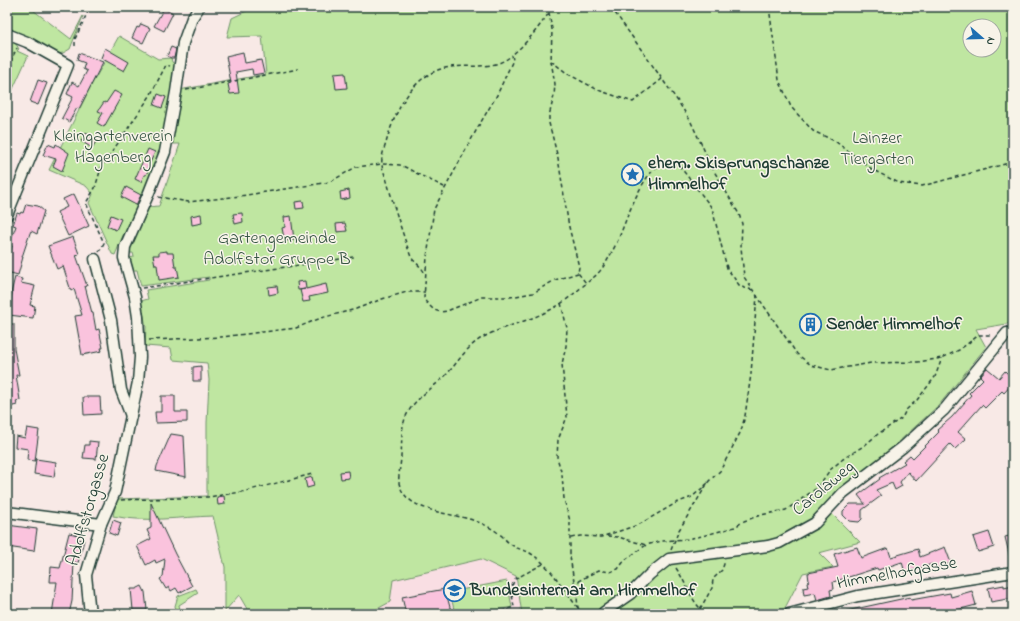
<svg xmlns="http://www.w3.org/2000/svg" width="1020" height="621" viewBox="0 0 1020 621" font-family="'Indie Flower',sans-serif">
<rect width="100%" height="100%" fill="#f8e9e6"/>
<filter id="ink" filterUnits="userSpaceOnUse"><feTurbulence type="fractalNoise" baseFrequency=".025" numOctaves="2"/><feDisplacementMap in="SourceGraphic" scale="8" xChannelSelector="R" yChannelSelector="G"/><feConvolveMatrix kernelMatrix="1 2 1 2 8 2 1 2 1" color-interpolation-filters="sRGB"/></filter>
<g filter="url(#ink)">
<polygon fill="#f9dee3" points="481,559 516,576 522,614 368,614 390,602 392,580"/>
<g fill="#bfe6a1" stroke="#6f926a" fill-rule="evenodd">
<polygon points="7,7 29,7 71,39 83,16 70,49 63,53 57,54 13,32 7,27"/>
<path d="M255,7H1013V323L976,329L986,347L939,405L826,508L860,542L819,553L833,567L803,573L785,608L760,614H522L516,576L481,559L393,580L390,602L368,614H250L239,595L225,611V567L213,516C181,517 145,523 113,516L117,499L207,496V423L209,380L207,363L173,360L171,348L145,346L146,327L141,301L148,299L146,290L209,280V277L141,286L137,270H133L130,258L134,257L133,253H129V250L147,207L159,206L180,144H169L179,90L266,74L262,36L227,37L232,18ZM970,26H994V50H970Z"/>
<polygon points="119,36 158,59 171,58 172,62 177,66 162,152 129,228 124,233 115,255 112,254 89,203 93,194 86,186 49,170 92,84"/>
<polygon points="7,40 16,44 19,49 17,51 28,56 7,102"/>
<polygon points="507,581 512,607 478,614 455,614 450,592"/>
<polygon points="196,589 198,593 179,605 181,614 177,614 175,606 178,596"/>
</g>
<g fill="#fac3dd" stroke="#1f3d34">
<polygon points="164,8 173,13 164,31 154,26"/>
<polygon points="141,24 150,28 143,43 132,38 137,27 139,28"/>
<polygon points="171,47 176,49 174,58 171,58 167,56"/>
<polygon points="105,48 129,62 124,71 101,58"/>
<polygon points="243,52 245,63 261,60 264,73 253,75 252,69 236,72 239,93 230,94 228,84 231,83 226,56"/>
<polygon points="79,53 103,62 79,109 77,108 69,122 62,118 73,97 67,94 72,82 79,86 87,71 83,69 85,63 77,60"/>
<polygon points="345,73 347,88 336,89 334,74"/>
<polygon points="38,80 47,83 38,105 30,102"/>
<polygon points="114,91 122,95 104,127 97,123 103,113 98,111 104,102 106,103"/>
<polygon points="158,94 166,97 162,108 154,105"/>
<polygon points="86,133 97,140 92,148 81,141"/>
<polygon points="48,144 55,147 56,144 69,153 62,171 53,166 56,159 43,155"/>
<polygon points="148,149 155,152 148,167 149,168 146,175 144,175 141,182 135,179"/>
<polygon points="126,187 141,195 136,205 121,197"/>
<polygon points="349,190 350,198 341,200 340,192"/>
<polygon points="74,194 89,226 68,236 57,212 67,207 63,199"/>
<polygon points="303,201 304,208 296,209 295,202"/>
<polygon points="26,204 38,206 44,211 37,234 31,231 30,233 22,257 23,257 18,275 7,272 7,261 12,246 9,245 16,226 13,225 17,213 20,214 21,212 23,213"/>
<polygon points="242,213 243,222 235,224 233,214"/>
<polygon points="201,214 202,223 192,225 191,216"/>
<polygon points="111,215 121,219 116,230 107,226"/>
<polygon points="291,216 294,240 287,241 287,237 284,238 282,228 285,227 284,217"/>
<polygon points="345,223 347,231 337,232 336,224"/>
<polygon points="73,237 79,254 76,255 87,286 85,286 92,313 93,313 96,330 99,329 103,348 101,348 102,351 82,355 75,316 82,315 74,289 71,291 63,266 57,269 48,246"/>
<polygon points="167,251 167,253 173,253 175,267 177,267 179,277 159,280 157,265 155,265 153,255 159,255 159,252"/>
<polygon points="15,277 22,279 21,283 35,286 30,305 35,306 33,318 9,315 12,293 11,293"/>
<polygon points="305,281 306,289 326,284 328,293 309,297 310,301 303,302 300,290 305,289 298,290 297,282"/>
<polygon points="277,286 278,293 269,295 268,287"/>
<polygon points="812,319 816,327 807,331 803,324"/>
<polygon points="7,324 14,324 14,349 19,375 16,375 20,400 16,401 17,405 9,407 7,402"/>
<polygon points="201,366 201,381 193,381 193,367"/>
<polygon points="987,368 999,378 1005,371 1013,379 1013,383 1004,393 1002,391 985,408 982,405 958,432 966,439 955,449 950,444 916,481 908,472 900,482 902,486 895,490 892,483 876,490 881,496 862,510 862,519 859,522 849,521 843,515 843,511 850,504 865,504 858,495 880,479 879,478 905,463 903,461 910,455 913,458 939,432 937,430 952,417 971,395 969,393 983,379 980,376"/>
<polygon points="161,396 175,396 175,412 187,412 187,422 156,423 155,412 161,412"/>
<polygon points="83,397 100,397 101,414 84,415"/>
<polygon points="27,428 39,430 35,461 27,460 28,449 15,447 16,436 25,438"/>
<polygon points="171,434 184,436 186,477 156,471 157,466"/>
<polygon points="89,441 98,442 96,459 83,458 85,445 89,445"/>
<polygon points="36,459 56,462 54,477 34,474"/>
<polygon points="348,471 349,478 341,479 340,472"/>
<polygon points="312,477 314,486 307,488 305,479"/>
<polygon points="224,496 225,504 218,505 217,497"/>
<polygon points="151,503 175,554 192,586 179,593 176,588 171,591 169,587 166,589 160,579 163,577 165,559 156,563 155,560 146,565 137,546 151,539 147,530 151,528"/>
<polygon points="113,520 121,523 117,536 109,533"/>
<polygon points="7,525 37,529 34,551 7,547"/>
<polygon points="989,532 994,547 978,552 973,537"/>
<polygon points="69,533 78,535 77,539 84,540 78,563 74,562 72,601 69,614 52,614 57,582 50,582 51,567 60,568"/>
<polygon points="1013,535 1013,557 1010,558 1005,537"/>
<polygon points="857,547 861,558 888,548 891,557 918,549 920,557 945,547 951,563 934,569 932,564 905,573 902,562 878,570 877,568 833,582 834,589 830,590 831,596 817,600 815,593 804,595 803,588 808,587 807,582 809,581 808,573 838,567 834,554"/>
<polygon points="1004,585 1004,587 1013,585 1013,598 991,602 988,588"/>
<polygon points="142,586 145,592 147,610 133,610 131,589 136,589"/>
<polygon points="445,589 451,611 447,612 447,614 406,614 402,597"/>
<polygon points="972,591 976,605 953,611 953,612 942,614 936,614 936,611 921,614 846,614 846,611 910,597 911,600 950,593 951,597"/>
</g>
<g fill="none" stroke-linecap="round" stroke-linejoin="round">
<defs>
<g id="street">
<polyline points="7,34 27,42 68,65 7,215"/>
<polyline points="95,259 111,320 121,390 131,416"/>
<polyline points="7,512 101,524"/>
<polyline points="90,614 86,575 101,524 115,492 138,382 140,357 138,317 135,297 124,258 125,247 148,195 165,152 176,92 183,43 192,18 199,7"/>
<polyline points="603,614 604,612 630,594 650,574 669,559 768,546 779,543 815,523 843,493 903,447 944,410 1007,333"/>
<polyline points="789,614 858,596 1013,572"/>
</g>
</defs>
<use href="#street" stroke="#1f3d34" stroke-width="13"/>
<g stroke="#1f3d34" stroke-width="1.5" stroke-dasharray="4 3" stroke-linecap="butt">
<path d="M547,7L549,13C538,28 527,43 512,55L513,60L497,95L478,127L434,209L427,257L424,298L426,302L434,310L441,312L447,311L482,297H510L533,293L555,280L578,273"/>
<polyline points="554,7 549,13 552,29 551,61 568,74 598,90 633,102 662,79"/>
<polyline points="611,7 677,100 690,120 714,171 739,214 742,224 741,247 744,277 797,354 811,365 831,370 871,363 918,362 942,358 959,350 979,335 992,335"/>
<polyline points="769,7 779,80 791,107 813,131 835,141 873,170 899,183 922,186 1013,162"/>
<polyline points="75,46 75,39 90,7"/>
<polyline points="551,61 555,84 554,96 549,116 549,123 558,158 569,227 579,267 578,273 586,283"/>
<polyline points="7,68 17,48"/>
<polyline points="186,90 298,69"/>
<polyline points="158,197 189,202 240,196 330,182 356,167 382,164 400,165 407,168 416,173 444,187"/>
<polyline points="99,252 104,243 86,203 95,188 101,168 150,96 166,65 170,66"/>
<path d="M424,272C421,266 415,263 411,257C402,232 394,207 387,181C386,176 382,170 382,164C381,158 384,149 386,143C394,113 412,75 445,68C468,63 494,72 512,55"/>
<polyline points="142,288 354,257"/>
<polyline points="561,303 567,328 566,346 562,364 567,417 558,440 557,457 562,475 564,499 570,521 570,556 573,576 575,586"/>
<polyline points="149,340 221,337 296,328 321,318 356,309 382,299 407,292 425,292"/>
<polyline points="121,500 208,497 242,492 312,474"/>
<polyline points="607,536 618,537 646,545"/>
<polyline points="571,538 580,536 601,537 638,525 676,503 692,497 708,483"/>
<polyline points="671,550 679,530 709,481 720,471 741,431 745,416 751,374 757,295"/>
<path d="M676,568C687,584 691,602 706,614"/>
<path d="M578,608C563,589 551,566 530,553C525,550 517,549 512,545C508,543 505,539 502,536C495,530 486,525 478,522C454,512 406,514 399,483C398,475 401,464 401,456C402,445 401,432 404,422C410,400 433,389 447,374C458,362 466,348 480,339C502,326 528,322 550,310C566,302 580,288 594,277C604,269 612,252 618,240C626,222 649,147 678,164L712,208L727,268L739,285L744,288L753,290"/>
<polyline points="700,609 712,588 713,579 722,570 725,561"/>
<polyline points="495,614 514,607 511,588 515,579 543,564"/>
<polyline points="584,614 578,608 576,587 580,580 599,570 610,572 618,569 625,560 646,545 662,541 687,539 702,536 735,527 744,521 761,515 786,510 817,488 830,470 843,459 865,445 878,434 902,418 906,410 917,400 935,377 942,358"/>
</g>
<use href="#street" stroke="#f7f3e8" stroke-width="10"/>
</g>
</g>
<defs>
<symbol id="sight-ring" viewBox="-11 -11 22 22"><circle r="9.5" fill="#f7f3e8" stroke="#1f6fb2" stroke-width="1.5"/><path d="M0-6L1.8-2.2L6-1.7L2.9 1.2L3.7 5.4L0 3.3L-3.7 5.4L-2.9 1.2L-6-1.7L-1.8-2.2Z" fill="#1f6fb2"/></symbol>
<symbol id="building-ring" viewBox="-11 -11 22 22"><circle r="9.5" fill="#f7f3e8" stroke="#1f6fb2" stroke-width="1.5"/><path d="M-4-6H4V6H1V3H-1V6H-4ZM-2.5-4.3h1.7v1.8h-1.7ZM.8-4.3h1.7v1.8H.8ZM-2.5-1h1.7V.8h-1.7ZM.8-1h1.7V.8H.8Z" fill="#1f6fb2"/></symbol>
<symbol id="school-ring" viewBox="-11 -11 22 22"><circle r="9.5" fill="#f7f3e8" stroke="#1f6fb2" stroke-width="1.5"/><path d="M0-5L7-2L0 1L-7-2ZM-4 1L0 2.5L4 1V4Q0 6-4 4Z" fill="#1f6fb2"/></symbol>
</defs>
<g fill-rule="evenodd">
<use href="#sight-ring" x="620" y="162" width="25" height="25"/>
<use href="#building-ring" x="798" y="312" width="25" height="25"/>
<use href="#school-ring" x="442" y="578" width="25" height="25"/>
</g>
<g text-anchor="middle" dominant-baseline="central" stroke-width="3" stroke-linejoin="round" paint-order="stroke">
<g font-size="18" fill="#375644" stroke="#f7f3e8">
<text x="113" y="137">Kleingartenverein<tspan x="113" dy="21">Hagenberg</tspan></text>
<text x="877" y="139">Lainzer<tspan x="877" dy="21">Tiergarten</tspan></text>
<text x="277" y="239">Gartengemeinde<tspan x="277" dy="21">Adolfstor Gruppe B</tspan></text>
</g>
<g font-size="18" font-weight="bold" fill="#1f3d34" stroke="#f7f3e8" text-anchor="start">
<text x="648" y="164">ehem. Skisprungschanze<tspan x="648" dy="21">Himmelhof</tspan></text>
<text x="826" y="325">Sender Himmelhof</text>
<text x="470" y="591">Bundesinternat am Himmelhof</text>
</g>
<g font-size="18" fill="#1f3d34" stroke="#f7f3e8">
<text transform="translate(824 489) rotate(-40)">Carolaweg</text>
<text transform="translate(89 510) rotate(-74)">Adolfstorgasse</text>
<text transform="translate(897 574) rotate(-10)">Himmelhofgasse</text>
</g>
</g>
<rect width="1020" height="621" fill="none" stroke="#f7f3e8" stroke-width="24"/>
<rect x="12" y="12" width="996" height="597" fill="none" stroke="#1f3d34" stroke-width="1.5" filter="url(#ink)"/>
<g transform="translate(982 38) rotate(110)"><circle r="19" fill="#f7f3e8" stroke="#a1aaa0"/>
<path d="M0-3L7 15L0 10L-7 15Z" fill="#1f6fb2"/>
<text y="-6" font-size="11" font-weight="bold" text-anchor="middle" fill="#1f3d34">N</text>
</g>
</svg>
